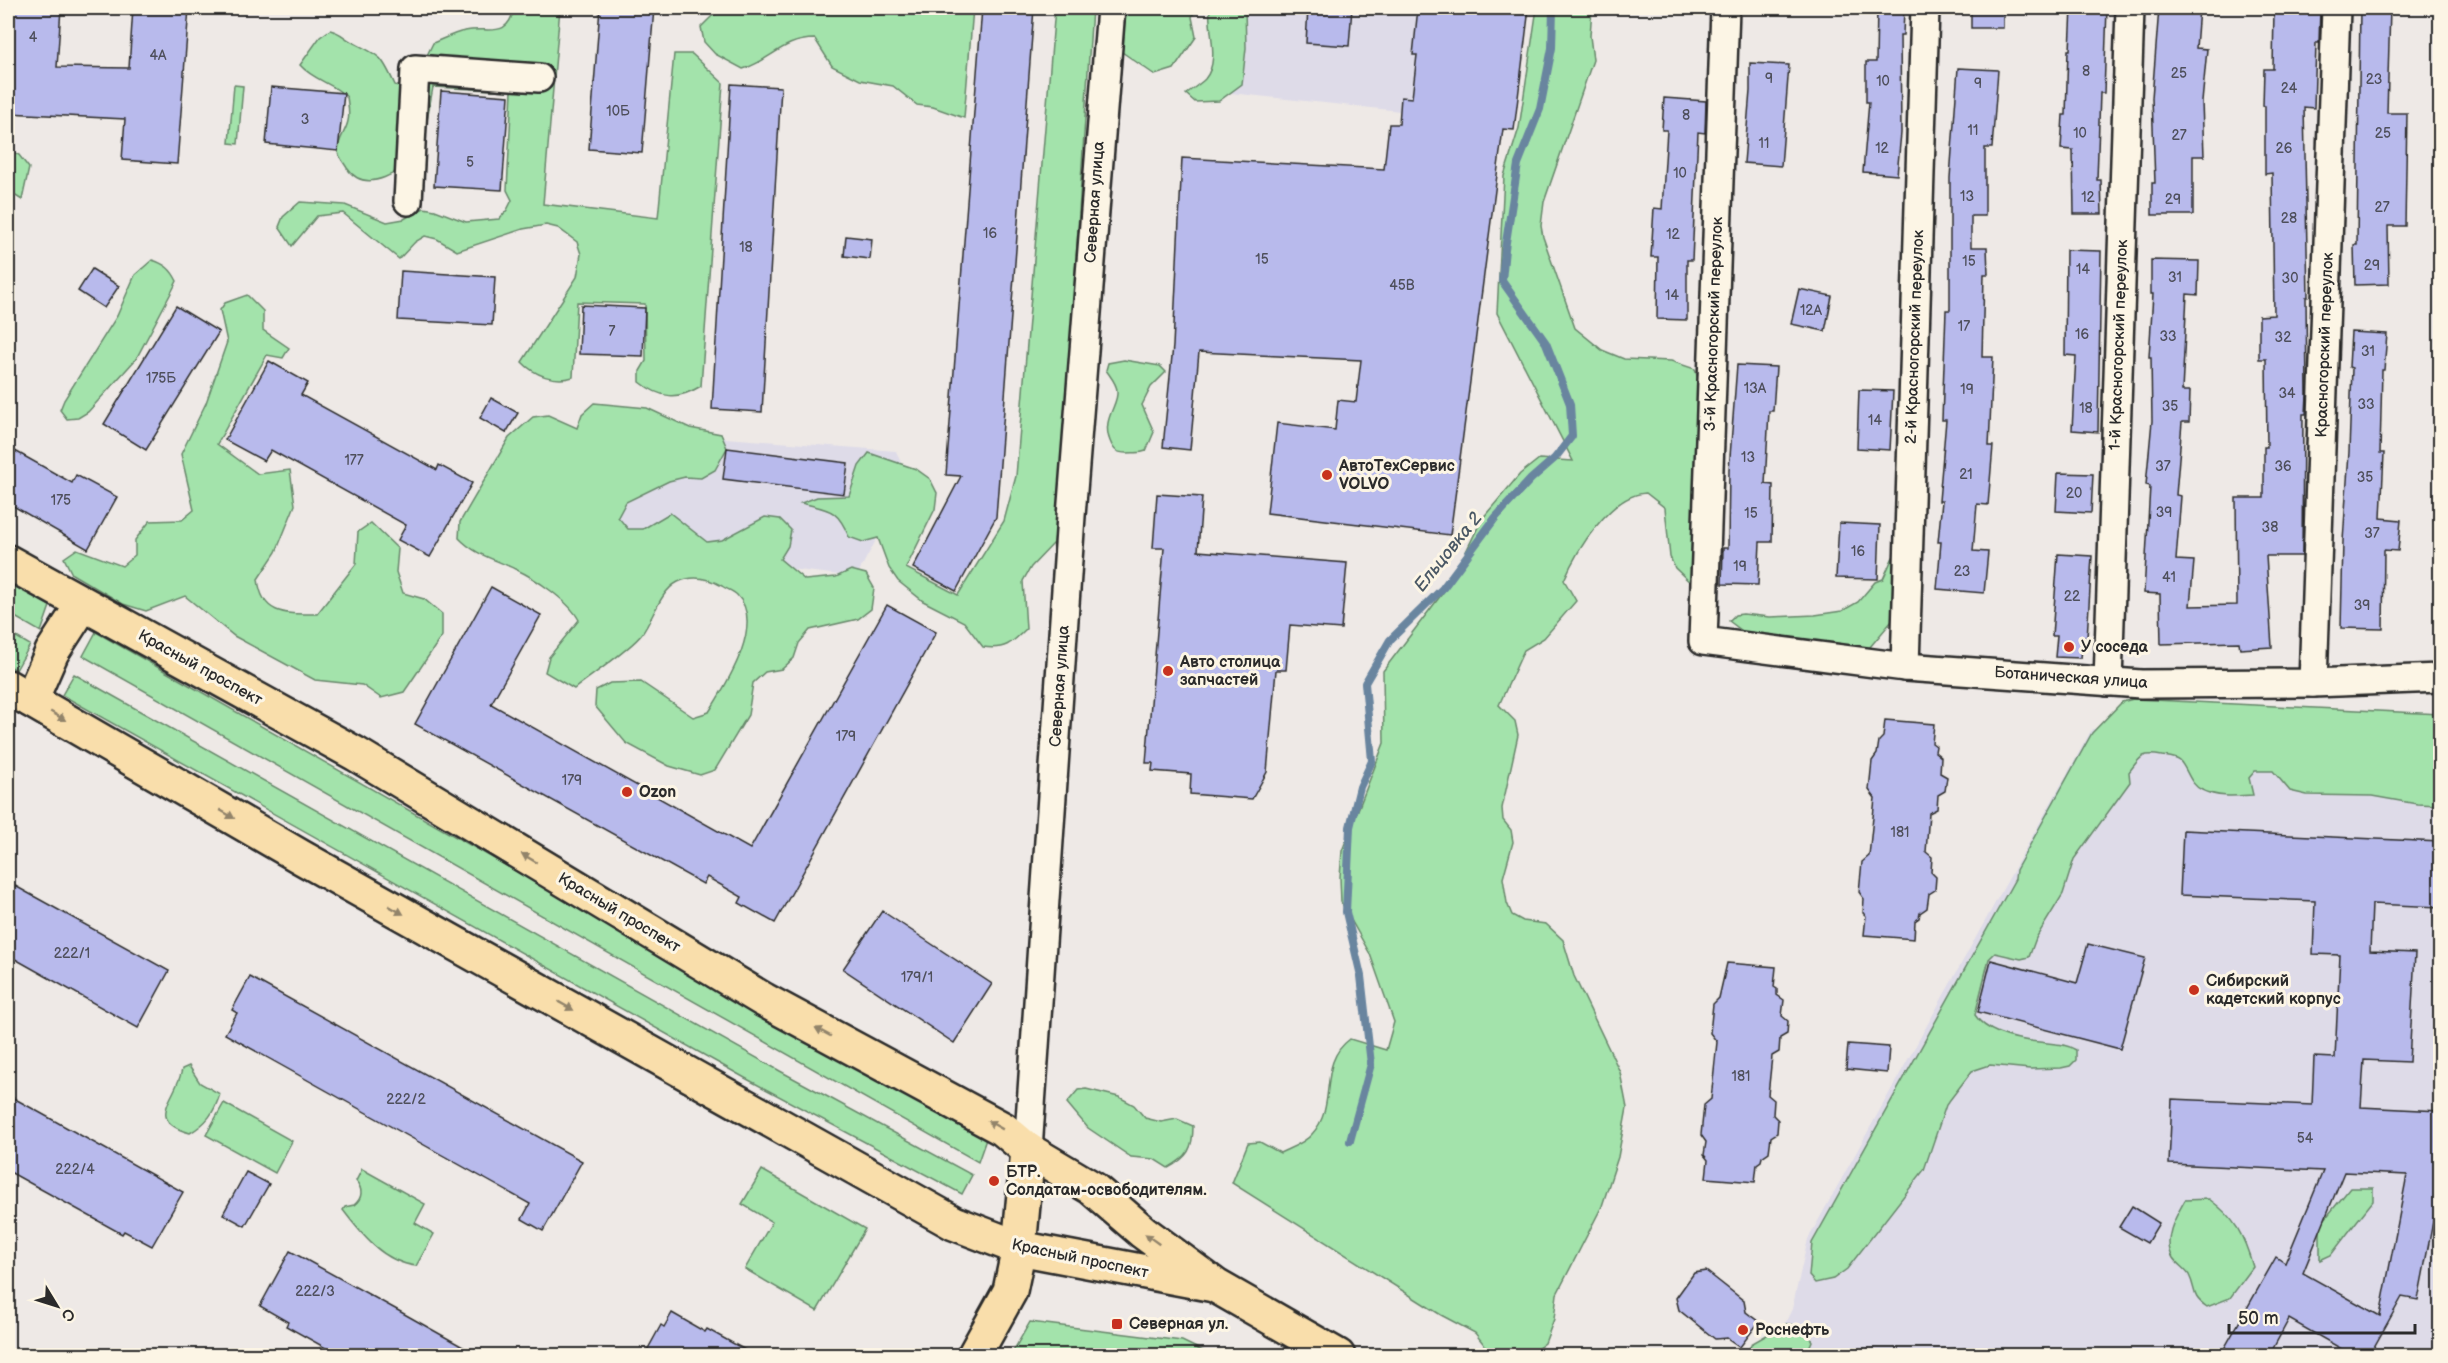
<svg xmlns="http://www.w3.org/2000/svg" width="2448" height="1363" viewBox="0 0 2448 1363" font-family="'Balsamiq Sans',sans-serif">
<rect width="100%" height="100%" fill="#eee9e6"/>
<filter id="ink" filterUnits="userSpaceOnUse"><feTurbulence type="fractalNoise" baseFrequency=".0167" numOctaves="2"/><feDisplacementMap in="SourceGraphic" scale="12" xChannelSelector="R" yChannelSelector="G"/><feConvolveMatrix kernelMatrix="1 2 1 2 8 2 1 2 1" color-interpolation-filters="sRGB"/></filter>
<g filter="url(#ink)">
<g fill="#dedbe8">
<polygon points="1221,8 1435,8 1428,66 1412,98 1401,97 1400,111 1212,91"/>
<polygon points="619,421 712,437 896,451 901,463 892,511 856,577 591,545"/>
<polygon points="2092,729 2440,741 2440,1355 1769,1356 1792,1309 1808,1239"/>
</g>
<g fill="#a3e3ab" stroke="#67876b" stroke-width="1.5">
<path d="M514,8H560L543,204L658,218L674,54H692L723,83L701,386C678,400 661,399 640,382V371L646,361L645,304L577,302L573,377C555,383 534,375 522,362L577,277L581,254L577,242L558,228L546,225L523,229L457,251L437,239L425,236L415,242L399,259L343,213L317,216L292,246L279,227L283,217L300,202L345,205L387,222L404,219L424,208L435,210L466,222L499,219L507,210L512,200L507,190L512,91L433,87L421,154C403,169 366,197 347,168C344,163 339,157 338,152C337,140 346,132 348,121C350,114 348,104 347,97C333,83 313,80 300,65L320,37L330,30C340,32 343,37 352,42C380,56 381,54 395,85L405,89L414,82L433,43C443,39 454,33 465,31C488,26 508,40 514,8Z"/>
<path d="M727,8H973L964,118L933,107L917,105L893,86L860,80L832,66L815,39C782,39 772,60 743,69L715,54L704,42L701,27L712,16Z"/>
<path d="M1055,8H1092L1063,465L1054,543L1031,567L1023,581L1026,629C1011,644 1005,650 983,647L964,622L923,601L898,581L889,568L878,538L863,542L849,537C837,508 829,510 801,503L817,497L849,496L859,466L869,453L916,469L930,479L937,493L935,509L906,568L958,595L1004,521L1016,476Z"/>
<polygon points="1126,8 1195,8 1192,17 1196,37 1174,69 1155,75 1122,52"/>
<path d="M1210,8H1245L1246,48L1242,84L1219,101L1195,102L1186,94C1192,89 1200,84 1205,79C1221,60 1207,29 1210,8Z"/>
<path d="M1537,8H1592L1590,36L1593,60L1544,202L1541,226L1543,237L1575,328L1602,350L1624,359L1671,361L1695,369L1702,392L1693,585L1675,568L1670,557L1665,508L1646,493C1610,495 1577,550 1564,580L1576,601L1544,638L1524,650L1499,705L1515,721L1518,735L1502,808L1503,820L1511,830L1513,842L1503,878L1507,903L1512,915L1523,921L1546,924L1563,940L1574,976L1620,1072L1627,1108L1618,1157L1602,1206L1557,1294L1554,1319L1545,1343L1529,1355L1490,1352L1475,1333L1441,1315L1232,1183L1248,1143L1260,1142L1280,1153C1290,1148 1305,1143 1312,1134C1339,1105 1316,1064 1350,1039L1386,1050L1394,1022L1370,954L1341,902L1340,877L1342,851L1384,743L1383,671L1451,582L1482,519L1520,474L1539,459L1573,461L1497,313L1504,176L1519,128Z"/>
<polygon points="234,85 243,86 238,144 229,143"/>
<polygon points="8,150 19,155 29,168 22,200 8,191"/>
<path d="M152,260C165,264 171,269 177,281L172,291L136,359L88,412L78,418L67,419L60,410L64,400L117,316L135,275Z"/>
<path d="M247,295L263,311V330L289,348L283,358L267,355L217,444L258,474L290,470L295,505L276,552L258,579C262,616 286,614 317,614L356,564L358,532L371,523L398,549L396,572L403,593L424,599L442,614V636L404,692L381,698L362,685L315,680L234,636L185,596L146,611L123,604L72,574L64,558L77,549L122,566L135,555V540L150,521L182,520L194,510L181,454L206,403L227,342L220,310L225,303Z"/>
<path d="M1124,360L1160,366L1166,372L1151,387L1142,405L1154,432L1146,451C1139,454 1135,452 1127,453C1117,453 1114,451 1110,441C1101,419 1119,405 1117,391C1117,384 1110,376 1106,370L1108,363Z"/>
<path d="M594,403L647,408L690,428L721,434L727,448L715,470L701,478L685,477L669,481L626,502L618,517L628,529H643L670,513L707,542L722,540L765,517L780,519L791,530L788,546L780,559L805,580L836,577L851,570L866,574L874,588L871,609L858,619L810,630L799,643L794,658L782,669L765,672L753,683L748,715L715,770L700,775L669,766L626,743L595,706L596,690L610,683L641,682L693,717L709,712C725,686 766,624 737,595C733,591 726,589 722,586C708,578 693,575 678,582C660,591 653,619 642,634C631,649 590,676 574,689L545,672L549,657L579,620C569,601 535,578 515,569C495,559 475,555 459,538L460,522L509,438L533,417L548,415L577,428L582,414Z"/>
<polygon points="1903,556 1903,582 1892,621 1870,647 1812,652 1749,636 1729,621 1735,615 1743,614 1770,617 1815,615 1842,611 1858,602 1875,582 1883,579 1893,557"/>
<polygon points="8,581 50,606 41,632 8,613"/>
<polygon points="8,632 30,645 16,670 8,665"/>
<polygon points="96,632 986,1139 978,1162 83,656"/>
<polygon points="74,674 780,1071 972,1175 962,1194 745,1078 62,695"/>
<path d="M2133,699L2440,714V805L2417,804L2372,796L2307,795L2290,791L2273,771H2255L2249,778L2253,795C2236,796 2218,798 2202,790C2190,785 2188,770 2180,761C2175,757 2168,757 2162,756C2142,752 2141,756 2129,772L2130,782L2074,859L2063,894L2036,938L2029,957L2021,959L1995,953L1989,959L1975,1015C1987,1034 2018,1040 2039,1042C2051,1044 2065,1043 2076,1050V1060L2070,1066L2061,1068L2030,1069L1990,1065L1972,1071L1946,1105L1924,1170L1847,1269L1833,1279L1815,1283L1809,1276L1812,1243L2015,879L2016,870L2092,733L2122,702Z"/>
<path d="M189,1066L200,1083L220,1094C214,1113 207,1123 190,1133C143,1120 178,1097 182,1069Z"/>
<path d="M1086,1089L1119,1097L1134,1105L1145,1118L1161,1122L1177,1119L1193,1126C1193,1149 1188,1157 1168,1168L1154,1159L1131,1157L1088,1128L1067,1103L1078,1090Z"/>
<polygon points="224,1103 292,1141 275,1173 206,1135"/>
<path d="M362,1169L425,1204L415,1223L434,1234L416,1266C383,1262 362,1235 343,1210L345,1207L354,1205C363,1198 363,1189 356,1181Z"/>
<polygon points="762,1170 865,1229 817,1311 745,1269 772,1222 742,1204"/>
<polygon points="2350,1188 2373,1188 2373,1201 2357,1221 2331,1255 2320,1260 2320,1225"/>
<path d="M2209,1199C2235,1218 2244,1235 2253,1267L2230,1298L2207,1307C2190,1295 2197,1291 2189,1275C2185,1269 2177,1264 2173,1258C2162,1239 2176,1216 2185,1200Z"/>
<polygon points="1030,1322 1182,1341 1211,1355 1011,1355"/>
<polygon points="1786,1324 1803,1326 1812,1341 1806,1355 1747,1355 1751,1344"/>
</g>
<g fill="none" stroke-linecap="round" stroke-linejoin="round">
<polyline stroke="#69859f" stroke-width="8" points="1350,1141 1371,1064 1361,976 1346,912 1350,827 1360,787 1372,761 1365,683 1390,640 1443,588 1496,517 1531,479 1555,458 1572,436 1570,404 1546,343 1502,281 1505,249 1518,164 1540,109 1552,48 1553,8"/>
</g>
<g fill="#b8baec" stroke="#2b2b2b" stroke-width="1.5" fill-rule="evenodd">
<polygon points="8,8 61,8 57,67 129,68 133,8 189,8 177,164 122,160 125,119 8,113"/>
<polygon points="600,8 654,8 642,153 589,149"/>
<polygon points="982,8 1034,8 996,517 956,591 913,568 961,476 946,475"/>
<polygon points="1308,8 1352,8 1349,46 1306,43"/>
<polygon points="1418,8 1529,8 1514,130 1503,129 1450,535 1267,513 1277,423 1335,430 1338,400 1356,402 1361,360 1199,352 1190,450 1163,447 1173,346 1182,158 1384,169 1389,124 1399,124 1401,97 1412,98 1417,55 1413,55"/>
<polygon points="1877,8 1904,8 1903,35 1900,35 1901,133 1897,175 1863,172 1869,102 1866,102 1866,62 1876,62"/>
<rect x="1971" y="8" width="32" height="20"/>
<polygon points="2072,8 2107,8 2104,93 2100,93 2097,180 2101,180 2102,214 2074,214 2073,150 2061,149 2063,115 2066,115 2068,50 2070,50"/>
<polygon points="2159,8 2199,8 2196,48 2207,49 2202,102 2204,156 2193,156 2193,215 2152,215 2152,183 2155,183 2152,98"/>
<polygon points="2274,8 2320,8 2319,43 2316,43 2314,108 2304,107 2308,297 2306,297 2307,394 2306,414 2303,414 2302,556 2266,556 2272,647 2240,649 2239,642 2161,644 2160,594 2144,593 2150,486 2146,485 2152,421 2151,357 2149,357 2153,294 2151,294 2151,260 2199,261 2198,295 2187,294 2182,391 2190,391 2189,422 2182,422 2176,495 2181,496 2176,560 2194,561 2190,606 2237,605 2236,498 2264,498 2264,447 2267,447 2266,359 2259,359 2259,316 2274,315 2272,173 2265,174 2265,106 2263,106 2264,69 2273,69"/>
<polygon points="2360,8 2390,8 2387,113 2407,113 2405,226 2388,226 2389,284 2355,285 2354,245 2357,245"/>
<polygon points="1750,63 1789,65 1781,166 1744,163 1750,91"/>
<polygon points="1958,68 1998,70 1992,148 1985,148 1985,216 1971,216 1971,247 1987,247 1988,274 1984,274 1982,357 1993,357 1989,446 1993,446 1988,505 1977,504 1973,551 1988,552 1984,593 1937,589 1941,542 1938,542 1942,501 1939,501 1946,420 1942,420 1946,310 1950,310 1950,178"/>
<polygon points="731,84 781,87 762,412 712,409"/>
<polygon points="271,87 344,93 338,151 266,144"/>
<polygon points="441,91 509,96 502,190 434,186"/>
<polygon points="1664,98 1706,101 1705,133 1698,132 1692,260 1687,260 1687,320 1657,319 1658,257 1651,257 1654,208 1662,209 1667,130 1662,130"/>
<polygon points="846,236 872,239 870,259 844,256"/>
<polygon points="2066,250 2101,251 2098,432 2072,430 2076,356 2065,355"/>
<polygon points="92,269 119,286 104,308 78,291"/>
<polygon points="401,271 495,277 492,325 398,320"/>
<polygon points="1799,289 1832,296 1825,331 1791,324"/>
<polygon points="581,305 645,308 643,356 579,354"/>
<polygon points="176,306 219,332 146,450 104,424"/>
<polygon points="2351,332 2387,334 2384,370 2382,370 2380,453 2384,453 2381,518 2401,520 2398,551 2384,550 2383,629 2341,628 2343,541 2349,452 2352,368 2349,367"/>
<polygon points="269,361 308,383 301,395 437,470 439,465 472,483 430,557 398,540 406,525 271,450 264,461 225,440"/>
<polygon points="1737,365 1776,367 1773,411 1769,411 1765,484 1773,485 1772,542 1760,542 1758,585 1722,584 1723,548 1728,548 1729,470"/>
<polygon points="1859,390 1893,391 1890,450 1857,448"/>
<polygon points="491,398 518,413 506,433 480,418"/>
<polygon points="8,447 72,483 76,475 117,497 88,549 8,503"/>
<polygon points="727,448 848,463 844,494 723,479"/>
<polygon points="2058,473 2093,474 2091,513 2056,511"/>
<polygon points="1157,494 1202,497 1198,551 1347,563 1341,629 1290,625 1286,670 1276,670 1267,772 1252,799 1190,794 1191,774 1152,771 1153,763 1146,763 1164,548 1153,548"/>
<polygon points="1839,523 1880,525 1878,579 1836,578"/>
<polygon points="2058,554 2092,556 2087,638 2083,637 2081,658 2055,657 2057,636 2052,636"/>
<polygon points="491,587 541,615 491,704 750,849 887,605 936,632 775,923 739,903 742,897 707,877 703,884 415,724"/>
<polygon points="1885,720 1934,724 1932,743 1936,746 1935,752 1941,757 1940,773 1947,777 1945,791 1938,795 1937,809 1929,813 1926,852 1932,857 1931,872 1936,877 1935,890 1929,894 1927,908 1920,913 1919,918 1915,921 1914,939 1864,935 1866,916 1863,913 1864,899 1859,892 1862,862 1869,856 1875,798 1869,790 1872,761 1877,754 1879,741 1883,737"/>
<path d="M2183,830L2440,842V907L2372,904L2370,951L2415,953L2409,1062L2364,1060L2361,1107L2440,1111V1185L2418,1300L2402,1297L2369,1356H2354L2289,1319L2269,1356H2220L2276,1257L2285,1263L2323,1171L2169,1164L2172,1099L2312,1105L2314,1057L2335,1058L2340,955L2313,954L2315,901L2180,895ZM2344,1172L2407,1175L2380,1316L2303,1273Z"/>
<polygon points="8,882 169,971 138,1028 8,955"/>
<polygon points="882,911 992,984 954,1043 843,969"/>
<polygon points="2088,944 2145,958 2120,1049 1978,1012 1991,960 2077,983"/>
<polygon points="1727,963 1776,967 1774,987 1777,989 1777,995 1784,1000 1782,1016 1788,1021 1787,1034 1780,1038 1779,1052 1772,1056 1768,1095 1774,1100 1773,1115 1778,1120 1777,1133 1771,1137 1769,1152 1762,1157 1761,1161 1757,1164 1755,1182 1706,1178 1708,1160 1704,1155 1706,1142 1701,1135 1704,1105 1711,1099 1717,1042 1710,1033 1713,1004 1719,998"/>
<polygon points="250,977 582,1161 543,1231 522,1219 530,1204 225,1034 237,1013 232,1010"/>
<polygon points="1848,1044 1889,1047 1887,1073 1846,1069"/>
<polygon points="8,1095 183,1192 152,1246 124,1231 122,1234 8,1171"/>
<polygon points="246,1172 269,1184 245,1226 223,1214"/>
<polygon points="2132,1206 2159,1223 2147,1243 2119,1227"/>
<polygon points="290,1251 399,1311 479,1356 340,1356 286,1326 288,1322 260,1306"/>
<polygon points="1706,1271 1744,1301 1746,1312 1759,1322 1740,1347 1727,1338 1715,1339 1679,1310 1676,1298 1694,1273"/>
<polygon points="672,1313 705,1332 707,1329 756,1356 644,1356 661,1325 664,1327"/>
</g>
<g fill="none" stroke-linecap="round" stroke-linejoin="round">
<defs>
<g id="minor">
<polyline points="1725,8 1703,641 1905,667 2141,684 2313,683 2440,678"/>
<polyline points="408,201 415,69 539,78"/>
<polyline points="1905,667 1925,8"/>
<polyline points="2108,682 2130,8"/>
<polyline points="2313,683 2336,8"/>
<polyline points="1028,1150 1071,516 1111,8"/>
</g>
<g id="major">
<polyline points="8,562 356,754 764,1000 1003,1129 1028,1150 1092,1188 1143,1232 1216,1286 1338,1356"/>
<polyline points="8,687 301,857 954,1223 1019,1248 1209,1284"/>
<polyline points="31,700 52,652 83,604"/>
<polyline points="974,1356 1010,1291 1019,1248 1028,1150"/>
</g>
</defs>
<use href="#minor" stroke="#2b2b2b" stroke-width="32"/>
<use href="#major" stroke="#2b2b2b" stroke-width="38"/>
<use href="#minor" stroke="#fcf5e5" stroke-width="27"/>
<use href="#major" stroke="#f9deab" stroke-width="33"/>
</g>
<defs><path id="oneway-solid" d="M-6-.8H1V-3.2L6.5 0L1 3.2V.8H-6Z" transform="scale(1.5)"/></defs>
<g fill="#92846b">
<use href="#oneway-solid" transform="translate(58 716) rotate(30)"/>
<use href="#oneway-solid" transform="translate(227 814) rotate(30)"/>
<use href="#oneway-solid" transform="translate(529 858) rotate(-149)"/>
<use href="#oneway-solid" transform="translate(396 910) rotate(29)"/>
<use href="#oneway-solid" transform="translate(566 1006) rotate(29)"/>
<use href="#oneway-solid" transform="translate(823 1032) rotate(-152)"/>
<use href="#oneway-solid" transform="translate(995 1125) rotate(-151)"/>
<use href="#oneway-solid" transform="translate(1152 1239) rotate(-144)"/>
</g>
</g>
<g fill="#c8321e" stroke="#fcf5e5" stroke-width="2">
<circle cx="1327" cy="475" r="6"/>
<circle cx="2069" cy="647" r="6"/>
<circle cx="1168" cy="671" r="6"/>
<circle cx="627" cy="792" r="6"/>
<circle cx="2194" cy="990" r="6"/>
<circle cx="994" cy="1181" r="6"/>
<rect x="1111" y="1318" width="12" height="12" rx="3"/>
<circle cx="1743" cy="1330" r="6"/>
</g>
<g text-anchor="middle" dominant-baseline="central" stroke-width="6" stroke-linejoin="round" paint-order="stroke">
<g font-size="14" fill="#4e4f5b">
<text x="33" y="37">4</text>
<text x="158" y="55">4А</text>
<text x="2086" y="71">8</text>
<text x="2179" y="73">25</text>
<text x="1769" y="78">9</text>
<text x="2374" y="79">23</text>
<text x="1883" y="81">10</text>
<text x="1978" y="83">9</text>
<text x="2289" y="88">24</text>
<text x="618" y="111">10Б</text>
<text x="1686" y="115">8</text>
<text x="305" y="119">3</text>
<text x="1973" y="130">11</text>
<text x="2080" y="133">10</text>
<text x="2383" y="133">25</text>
<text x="2179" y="135">27</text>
<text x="1764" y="143">11</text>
<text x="1882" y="148">12</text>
<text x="2284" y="148">26</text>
<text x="470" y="162">5</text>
<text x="1680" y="173">10</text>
<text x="1967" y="196">13</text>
<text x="2088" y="197">12</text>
<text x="2173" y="199">29</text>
<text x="2382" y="207">27</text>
<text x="2289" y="218">28</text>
<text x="990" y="233">16</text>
<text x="1673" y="234">12</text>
<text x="746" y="247">18</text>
<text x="1262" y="259">15</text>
<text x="1969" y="261">15</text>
<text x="2372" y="265">29</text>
<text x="2083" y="269">14</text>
<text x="2175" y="277">31</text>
<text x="2290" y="278">30</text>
<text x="1402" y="285">45В</text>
<text x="1672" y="295">14</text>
<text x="1811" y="310">12А</text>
<text x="1964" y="326">17</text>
<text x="612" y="331">7</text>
<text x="2082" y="334">16</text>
<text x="2168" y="336">33</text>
<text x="2283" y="337">32</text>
<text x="2368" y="351">31</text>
<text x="161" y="378">175Б</text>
<text x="1755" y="388">13А</text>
<text x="1967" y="389">19</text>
<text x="2287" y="393">34</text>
<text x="2366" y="404">33</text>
<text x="2170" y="406">35</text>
<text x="2086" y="408">18</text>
<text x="1875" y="420">14</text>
<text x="1748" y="457">13</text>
<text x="354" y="460">177</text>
<text x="2163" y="466">37</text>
<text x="2283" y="466">36</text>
<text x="1966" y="474">21</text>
<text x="2365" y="477">35</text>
<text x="2074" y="493">20</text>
<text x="61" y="500">175</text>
<text x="2164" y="512">39</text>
<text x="1751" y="513">15</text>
<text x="2270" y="527">38</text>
<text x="2372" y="533">37</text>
<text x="1858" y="551">16</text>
<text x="1740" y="566">19</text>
<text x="1962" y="571">23</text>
<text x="2169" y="577">41</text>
<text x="2072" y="596">22</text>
<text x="2362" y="605">39</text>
<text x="846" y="736">179</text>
<text x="572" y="780">179</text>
<text x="1900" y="832">181</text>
<text x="72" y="953">222/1</text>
<text x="917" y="977">179/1</text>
<text x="1741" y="1076">181</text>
<text x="406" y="1099">222/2</text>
<text x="2305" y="1138">54</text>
<text x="75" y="1169">222/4</text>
<text x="315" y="1291">222/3</text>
</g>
<g font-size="16" fill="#2b2b2b" stroke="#fcf5e5">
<text transform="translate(1095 202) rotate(-86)">Северная улица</text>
<text transform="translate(1714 324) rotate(-88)">3-й Красногорский переулок</text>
<text transform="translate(1915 337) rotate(-88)">2-й Красногорский переулок</text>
<text transform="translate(2119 345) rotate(-88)">1-й Красногорский переулок</text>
<text transform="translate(2325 345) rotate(-88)">Красногорский переулок</text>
<text transform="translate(200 668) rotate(29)">Красный проспект</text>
<text transform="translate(2071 678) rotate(4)">Ботаническая улица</text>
<text transform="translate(1060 686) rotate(-86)">Северная улица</text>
<text transform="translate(619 913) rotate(31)">Красный проспект</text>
<text transform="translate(1080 1259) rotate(12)">Красный проспект</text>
</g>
<g font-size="16" font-weight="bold" fill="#2b2b2b" stroke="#fcf5e5" text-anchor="start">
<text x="1339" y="466">АвтоТехСервис<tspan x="1339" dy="18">VOLVO</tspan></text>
<text x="2081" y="647">У соседа</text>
<text x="1180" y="662">Авто столица<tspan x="1180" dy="18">запчастей</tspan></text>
<text x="639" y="792">Ozon</text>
<text x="2206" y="981">Сибирский<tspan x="2206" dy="18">кадетский корпус</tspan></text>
<text x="1006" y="1172">БТР.<tspan x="1006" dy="18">Солдатам-освободителям.</tspan></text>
<text x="1129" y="1324">Северная ул.</text>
<text x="1755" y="1330">Роснефть</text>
</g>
<g font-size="18" font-style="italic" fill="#4a5865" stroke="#fcf5e5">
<text transform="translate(1448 552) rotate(-51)">Ельцовка 2</text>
</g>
</g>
<rect width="2448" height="1363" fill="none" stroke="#fcf5e5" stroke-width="30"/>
<rect x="15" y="15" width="2418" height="1333" fill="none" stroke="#2b2b2b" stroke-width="2" filter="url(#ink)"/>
<g transform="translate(57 1306) rotate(128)" stroke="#fcf5e5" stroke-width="4.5" paint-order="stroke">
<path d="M0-4.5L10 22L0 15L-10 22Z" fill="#2b2b2b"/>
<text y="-9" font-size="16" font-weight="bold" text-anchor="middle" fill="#2b2b2b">С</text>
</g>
<path d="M2229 1324v9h186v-9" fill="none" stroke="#2b2b2b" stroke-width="3"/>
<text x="2238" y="1324" font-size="18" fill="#2b2b2b" stroke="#fcf5e5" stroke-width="4.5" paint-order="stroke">50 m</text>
</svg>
